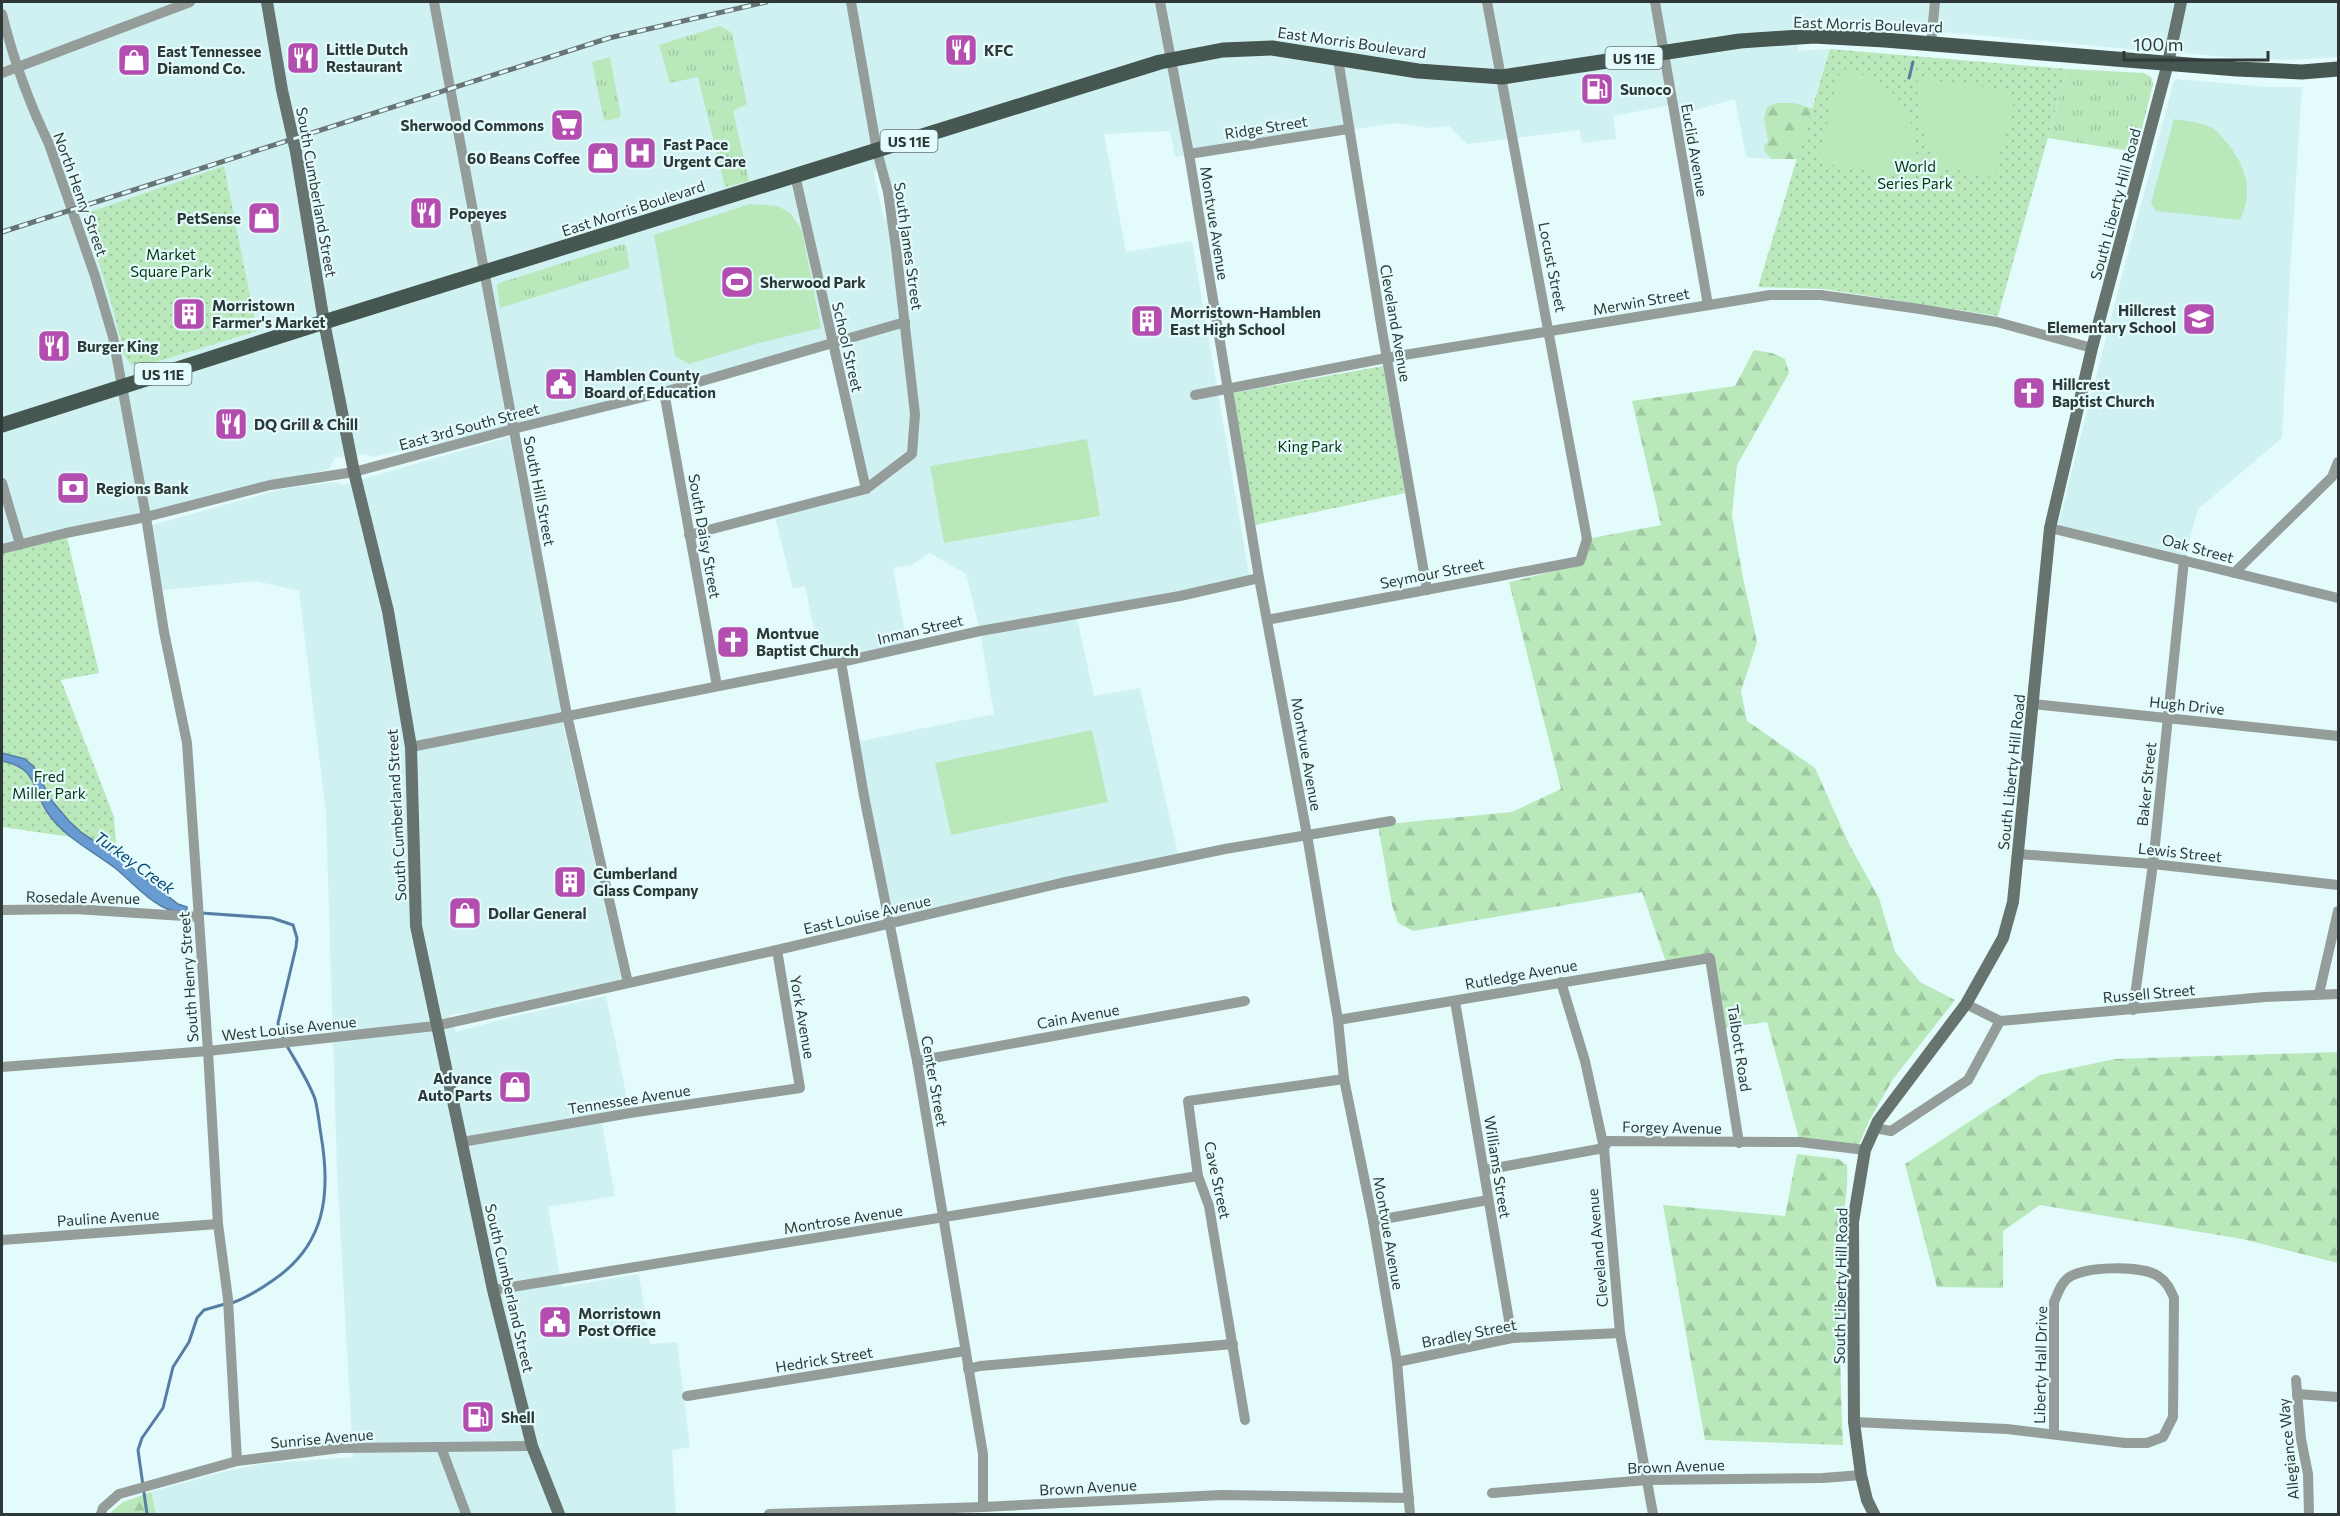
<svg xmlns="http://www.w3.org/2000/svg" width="2340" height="1516" viewBox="0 0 2340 1516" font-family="Commissioner,sans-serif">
<defs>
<pattern id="grass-tufts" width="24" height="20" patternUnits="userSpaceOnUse" patternTransform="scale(1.5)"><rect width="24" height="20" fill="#b9e8bb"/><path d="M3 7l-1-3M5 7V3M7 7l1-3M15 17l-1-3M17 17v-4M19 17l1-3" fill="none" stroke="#9fc8a2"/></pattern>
<pattern id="forest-firs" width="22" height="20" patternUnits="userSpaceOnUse" patternTransform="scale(1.5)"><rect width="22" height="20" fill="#b9e8bb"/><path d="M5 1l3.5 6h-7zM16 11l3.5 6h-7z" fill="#9fc8a2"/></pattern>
<pattern id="park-dots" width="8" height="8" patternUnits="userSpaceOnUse" patternTransform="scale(1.5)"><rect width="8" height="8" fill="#b9e8bb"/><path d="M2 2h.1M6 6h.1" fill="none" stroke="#9fc8a2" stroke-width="1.8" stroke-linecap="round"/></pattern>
</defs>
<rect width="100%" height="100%" fill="#e3fbfb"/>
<g fill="#d0f1f2" fill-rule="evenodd">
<path d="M2,2H2338V57L2290,60L2237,58L2183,53L2171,49L2150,51L1966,34L1830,24L1799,25L1798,51L1830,49L1812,107L1785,103L1764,118L1768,142L1764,150L1771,159L1746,157L1735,99L1674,116L1671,105L1613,116L1616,139L1582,143L1579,130L1467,144L1449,126L1431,128L1395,123L1175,157L1170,131L1104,134L1126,252L1192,241L1250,580L1076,614L1094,696L1140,688L1179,858L890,924L856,742L994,714L980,631L966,574L930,553L912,565L893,568L908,647L822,666L805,586L793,589L774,513L866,489L831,342L664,392L662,386L526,426L372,457L365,454L335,458L329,469L2,546ZM879,162L891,217L884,219L874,174Z"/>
<polygon points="2176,79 2269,87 2302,87 2290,274 2282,438 2198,509 2184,560 2057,529 2120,283 2173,84"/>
<polygon points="509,437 559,691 564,729 621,976 619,980 475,1012 449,1015 456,1032 515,1016 606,996 630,1113 601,1118 615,1196 548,1207 562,1287 639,1274 650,1344 677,1342 690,1447 672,1450 676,1514 156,1514 151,1492 222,1472 262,1464 353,1457 337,1171 326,813 299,591 256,581 163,590 152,525 286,488 336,482 342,485"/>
</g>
<g fill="url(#grass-tufts)">
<polygon points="720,26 732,33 747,104 733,111 749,181 725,187 698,77 670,83 659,45"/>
<polygon points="610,57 621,115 619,118 604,121 592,62"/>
<polygon points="2067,69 2144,73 2151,77 2153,84 2136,152 2048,138"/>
<polygon points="623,244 626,246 630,268 500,308 497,285 499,283"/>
</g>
<g fill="url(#forest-firs)">
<polygon points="1776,103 1794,103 1818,110 1810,159 1771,159 1764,150 1764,145 1768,142 1764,118 1767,107"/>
<polygon points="1754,350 1772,353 1785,359 1789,373 1737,465 1732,515 1742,573 1757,642 1741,691 1747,721 1815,768 1849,844 1879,898 1895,952 1920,982 1955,1000 1893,1079 1869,1121 1857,1149 1800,1142 1767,1022 1722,1028 1710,958 1667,965 1642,892 1413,931 1398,923 1392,905 1378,825 1512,812 1561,789 1509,582 1551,572 1580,561 1587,539 1661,525 1632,401 1735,386"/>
<polygon points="2338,1052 2338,1263 2242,1239 2040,1205 2003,1231 2003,1288 1937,1287 1905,1164 2040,1075 2115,1059"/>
<path d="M1797,1154L1838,1159L1847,1165C1849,1193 1841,1220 1841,1248C1839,1314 1840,1379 1843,1445L1705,1440L1663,1205L1785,1216Z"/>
<polygon points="151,1492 156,1514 109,1514 123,1502"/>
</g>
<g fill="url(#park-dots)">
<polygon points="1830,49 2067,69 1998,316 1824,289 1758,287"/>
<polygon points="224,166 257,331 140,367 130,364 124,354 113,309 96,253 85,227 87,213"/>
<polygon points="1383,366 1405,493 1255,525 1233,393"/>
<polygon points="66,533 99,673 61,680 114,817 117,856 71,837 2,827 2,549"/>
</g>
<g fill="#b9e8bb">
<path d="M1843,69C1889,79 1914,104 1916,152C1916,161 1918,171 1911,178L1826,164L1820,155L1838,77Z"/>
<path d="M1917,78L2007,90L2014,101L1994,178L1940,166C1919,129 1918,120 1917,78Z"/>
<path d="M2174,119C2187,121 2203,122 2214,129C2219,132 2223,139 2227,143C2246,166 2254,192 2240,220L2156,211L2151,203Z"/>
<polygon points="750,204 778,206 791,214 802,231 821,328 759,343 689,364 675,356 654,235"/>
<polygon points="1087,439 1100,516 944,543 930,466"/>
<polygon points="1092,730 1108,802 951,835 935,763"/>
</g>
<path fill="#679bd2" stroke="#567da4" stroke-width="1.5" d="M2,753L25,759L34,767L52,801L69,821L82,833L117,856L178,904L187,907V913C177,912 170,911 161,906C144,897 130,880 115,868C94,852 66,838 50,816C31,792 40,768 2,761Z"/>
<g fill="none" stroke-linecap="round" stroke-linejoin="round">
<g stroke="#567da4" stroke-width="3">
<polyline points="1909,78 1913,62"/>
<polyline points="201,913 272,918 293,925 297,938 296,947 278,1023 279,1031 284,1040"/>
<path d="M232,1303C247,1298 259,1290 272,1281C326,1245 331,1194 321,1135C319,1123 318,1110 315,1099C308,1080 296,1062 287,1046"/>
<polyline points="147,1514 138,1450 142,1438 163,1408 173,1367 189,1342 197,1318 204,1310 225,1304"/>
</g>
<g stroke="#949d9a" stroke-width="10">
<polyline points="434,2 567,715 628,983"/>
<polyline points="1160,2 1189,154 1259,578 1307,835 1338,1020 1344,1079 1373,1221 1397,1362 1410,1514"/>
<polyline points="1655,2 1708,305"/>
<path d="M2,14C13,58 29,103 49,144L95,276L113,337L146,517L164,632L187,743L208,1051L218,1224L228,1299L237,1461"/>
<polyline points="1931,43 1935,2"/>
<polyline points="1338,59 1382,330 1427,590"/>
<polyline points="2,73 190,2"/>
<polyline points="1189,154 1348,129"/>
<polyline points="795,175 866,489"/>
<polyline points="664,392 717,686"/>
<polyline points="1195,395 1386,358 1770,295 1821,295 1920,309 1997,322 2092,348"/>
<polyline points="2,483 20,544"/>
<polyline points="2050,528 2338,598"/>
<polyline points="689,535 866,489 912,454 915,414 896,248 888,192 877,151 851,2"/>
<polyline points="2,549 66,533 146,517 270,485 354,472 513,429 664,392 905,322"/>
<polyline points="2234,573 2332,477 2338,462"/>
<polyline points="1267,620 1580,561 1587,539 1487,2"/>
<polyline points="841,662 864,796 917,1061 983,1454 983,1507"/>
<polyline points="2033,704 2338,736"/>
<polyline points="411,747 841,662 980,631 1180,596 1259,578"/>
<polyline points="2018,854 2153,864 2338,885"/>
<polyline points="2,910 75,909 199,917"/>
<polyline points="1561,982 1585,1061 1604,1148 1620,1333 1653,1514"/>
<polyline points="2319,994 2338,911"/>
<polyline points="1455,1001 1512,1338"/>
<polyline points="1966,1004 2000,1021 2265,997 2338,994"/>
<polyline points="2133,1010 2153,864 2184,560"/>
<polyline points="1338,1020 1710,958 1739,1143"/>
<polyline points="917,1061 1245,1001"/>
<polyline points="2,1067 208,1051 435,1026 777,950 1061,883 1225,849 1391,821"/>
<polyline points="1875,1128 1891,1131 1968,1080 2000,1021"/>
<polyline points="462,1142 630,1113 800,1088 777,950"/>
<polyline points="1485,1170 1604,1148 1608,1141 1800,1142 1865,1150"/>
<polyline points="1373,1221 1488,1200"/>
<polyline points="2,1240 218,1224"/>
<polyline points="493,1290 1198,1176"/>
<polyline points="1397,1362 1512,1338 1620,1333"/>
<polyline points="968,1369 980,1366 1233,1344"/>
<polyline points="2296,1380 2301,1439 2308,1474 2309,1514"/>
<polyline points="2297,1394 2338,1397"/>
<polyline points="687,1396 965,1351"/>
<polyline points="1245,1420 1209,1206 1198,1176 1188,1101 1344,1079"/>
<path d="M1854,1422L2007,1429L2125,1443H2147L2163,1437L2173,1417L2174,1298C2170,1289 2167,1282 2158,1276C2142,1265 2083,1266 2068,1278C2061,1283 2058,1293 2054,1302V1434"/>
<polyline points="441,1447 466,1514"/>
<polyline points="1492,1493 1647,1480 1823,1478 1861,1475"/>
<polyline points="101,1514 103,1508 119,1494 237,1461 340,1448 532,1446"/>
<polyline points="769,1514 983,1507 1221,1495 1409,1498"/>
</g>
<g stroke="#66736f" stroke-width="12">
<polyline points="267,2 282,90 296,152 324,322 354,472 388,611 411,747 416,926 493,1290 532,1446 559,1514"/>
<polyline points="1874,1514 1867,1500 1861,1475 1854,1422 1853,1222 1865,1150 1878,1121 1966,1004 2003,938 2013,902 2050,528 2092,348 2168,63 2181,2"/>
</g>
<polyline stroke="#465650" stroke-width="15" points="2,425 324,322 1160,62 1223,50 1272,48 1418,71 1502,77 1740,41 1814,36 1885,40 2237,69 2302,72 2338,69"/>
<defs>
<polyline id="rail" points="2,232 609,38 766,2"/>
</defs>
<use href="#rail" stroke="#677575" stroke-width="5"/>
<use href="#rail" stroke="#e3fbfb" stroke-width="3" stroke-dasharray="9" stroke-linecap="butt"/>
</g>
<defs>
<symbol id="restaurant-square" viewBox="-11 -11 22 22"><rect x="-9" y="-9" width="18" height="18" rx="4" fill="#b44db0" stroke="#e3fbfb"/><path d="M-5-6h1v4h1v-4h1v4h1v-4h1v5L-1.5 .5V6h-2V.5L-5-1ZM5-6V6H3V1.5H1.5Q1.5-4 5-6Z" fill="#fff"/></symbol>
<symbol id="shop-square" viewBox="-11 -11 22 22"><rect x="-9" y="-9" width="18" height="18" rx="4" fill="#b44db0" stroke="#e3fbfb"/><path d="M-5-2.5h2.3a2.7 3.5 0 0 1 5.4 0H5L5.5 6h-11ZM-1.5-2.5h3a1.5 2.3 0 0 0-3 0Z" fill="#fff"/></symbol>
<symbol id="fuel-square" viewBox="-11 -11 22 22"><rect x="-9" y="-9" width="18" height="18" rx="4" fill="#b44db0" stroke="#e3fbfb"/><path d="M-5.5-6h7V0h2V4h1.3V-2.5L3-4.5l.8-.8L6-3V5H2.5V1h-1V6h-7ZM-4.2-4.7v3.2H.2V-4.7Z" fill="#fff"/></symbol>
<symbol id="supermarket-square" viewBox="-11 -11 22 22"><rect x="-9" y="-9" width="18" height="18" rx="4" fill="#b44db0" stroke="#e3fbfb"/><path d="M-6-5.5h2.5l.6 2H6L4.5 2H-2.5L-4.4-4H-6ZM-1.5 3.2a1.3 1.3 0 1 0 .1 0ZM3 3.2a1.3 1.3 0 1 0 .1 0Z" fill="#fff"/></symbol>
<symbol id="hospital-square" viewBox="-11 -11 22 22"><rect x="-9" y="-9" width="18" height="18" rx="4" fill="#b44db0" stroke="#e3fbfb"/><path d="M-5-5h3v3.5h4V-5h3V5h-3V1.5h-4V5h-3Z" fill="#fff"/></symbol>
<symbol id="stadium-square" viewBox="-11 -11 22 22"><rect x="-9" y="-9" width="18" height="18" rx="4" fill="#b44db0" stroke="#e3fbfb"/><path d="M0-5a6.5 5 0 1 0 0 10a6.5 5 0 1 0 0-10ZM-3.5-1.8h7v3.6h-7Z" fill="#fff"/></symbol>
<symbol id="building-square" viewBox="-11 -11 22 22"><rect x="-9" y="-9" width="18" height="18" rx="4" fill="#b44db0" stroke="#e3fbfb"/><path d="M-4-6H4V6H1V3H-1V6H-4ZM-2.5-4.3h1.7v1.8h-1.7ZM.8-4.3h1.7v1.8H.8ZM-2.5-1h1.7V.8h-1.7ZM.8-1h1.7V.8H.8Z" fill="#fff"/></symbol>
<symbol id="school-square" viewBox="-11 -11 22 22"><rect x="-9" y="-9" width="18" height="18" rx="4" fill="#b44db0" stroke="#e3fbfb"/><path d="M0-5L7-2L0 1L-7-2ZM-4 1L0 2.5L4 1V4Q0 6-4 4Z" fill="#fff"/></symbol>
<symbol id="civic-square" viewBox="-11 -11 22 22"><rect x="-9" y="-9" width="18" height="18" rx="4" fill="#b44db0" stroke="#e3fbfb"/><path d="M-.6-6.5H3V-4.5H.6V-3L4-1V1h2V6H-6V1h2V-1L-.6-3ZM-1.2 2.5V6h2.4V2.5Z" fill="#fff"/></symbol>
<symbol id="church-square" viewBox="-11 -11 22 22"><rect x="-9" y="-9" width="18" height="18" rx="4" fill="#b44db0" stroke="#e3fbfb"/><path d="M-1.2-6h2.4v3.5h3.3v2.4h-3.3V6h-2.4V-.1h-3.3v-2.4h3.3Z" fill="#fff"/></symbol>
<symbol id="bank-square" viewBox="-11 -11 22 22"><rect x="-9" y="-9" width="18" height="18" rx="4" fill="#b44db0" stroke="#e3fbfb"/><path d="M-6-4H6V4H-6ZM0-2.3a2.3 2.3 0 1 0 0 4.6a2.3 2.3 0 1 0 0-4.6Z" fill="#fff"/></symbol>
</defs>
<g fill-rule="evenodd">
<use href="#restaurant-square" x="942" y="31" width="38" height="38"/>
<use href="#restaurant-square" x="284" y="39" width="38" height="38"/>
<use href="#shop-square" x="115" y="41" width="38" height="38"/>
<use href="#fuel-square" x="1578" y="70" width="38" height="38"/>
<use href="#supermarket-square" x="548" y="106" width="38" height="38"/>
<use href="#hospital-square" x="621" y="134" width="38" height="38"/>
<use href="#shop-square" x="584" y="139" width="38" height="38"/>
<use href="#restaurant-square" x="407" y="194" width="38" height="38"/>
<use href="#shop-square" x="245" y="199" width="38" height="38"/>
<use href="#stadium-square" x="718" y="263" width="38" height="38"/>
<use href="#building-square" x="170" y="295" width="38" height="38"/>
<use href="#school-square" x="2180" y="300" width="38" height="38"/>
<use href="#building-square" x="1128" y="302" width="38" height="38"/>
<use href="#restaurant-square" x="35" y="327" width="38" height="38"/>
<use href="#civic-square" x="542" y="365" width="38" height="38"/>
<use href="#church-square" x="2010" y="374" width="38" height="38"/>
<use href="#restaurant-square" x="212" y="405" width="38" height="38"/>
<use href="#bank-square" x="54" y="469" width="38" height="38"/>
<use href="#church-square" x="714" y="623" width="38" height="38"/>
<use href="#building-square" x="551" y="863" width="38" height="38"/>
<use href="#shop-square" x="446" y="894" width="38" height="38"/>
<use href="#shop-square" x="496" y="1068" width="38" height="38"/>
<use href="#civic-square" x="536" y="1303" width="38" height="38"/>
<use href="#fuel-square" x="459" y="1398" width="38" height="38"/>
</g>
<g text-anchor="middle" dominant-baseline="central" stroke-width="4.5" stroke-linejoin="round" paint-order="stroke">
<g fill="#e3fbfb" stroke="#657273" stroke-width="1.5">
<rect x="1605.5" y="47" width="57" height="22" rx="4.5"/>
<rect x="880.5" y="130" width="57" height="22" rx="4.5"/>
<rect x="134.5" y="363" width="57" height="22" rx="4.5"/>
</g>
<g font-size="14" font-weight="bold" fill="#2f3839">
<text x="1634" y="58">US 11E</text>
<text x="909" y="141">US 11E</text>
<text x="163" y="374">US 11E</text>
</g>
<g font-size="15" fill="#2f3839" stroke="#e3fbfb">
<text transform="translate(1868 24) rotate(2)">East Morris Boulevard</text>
<text transform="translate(1352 42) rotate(8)">East Morris Boulevard</text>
<text transform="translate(1266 127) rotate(-9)">Ridge Street</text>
<text transform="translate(1695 150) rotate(80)">Euclid Avenue</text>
<text transform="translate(317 192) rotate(80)">South Cumberland Street</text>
<text transform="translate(81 194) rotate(70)">North Henry Street</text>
<text transform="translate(2115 204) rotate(-75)">South Liberty Hill Road</text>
<text transform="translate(633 208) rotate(-18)">East Morris Boulevard</text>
<text transform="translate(1215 223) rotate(81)">Montvue Avenue</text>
<text transform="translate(909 246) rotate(82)">South James Street</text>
<text transform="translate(1553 267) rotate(79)">Locust Street</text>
<text transform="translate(1641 301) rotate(-10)">Merwin Street</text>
<text transform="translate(1396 323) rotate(80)">Cleveland Avenue</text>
<text transform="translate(848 347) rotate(77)">School Street</text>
<text transform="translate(469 426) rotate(-15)">East 3rd South Street</text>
<text transform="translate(540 491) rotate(79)">South Hill Street</text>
<text transform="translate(705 536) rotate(80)">South Daisy Street</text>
<text transform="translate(2198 548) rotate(15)">Oak Street</text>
<text transform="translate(1432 573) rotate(-11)">Seymour Street</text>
<text transform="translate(920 629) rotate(-13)">Inman Street</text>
<text transform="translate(2187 705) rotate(6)">Hugh Drive</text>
<text transform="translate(1307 754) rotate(80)">Montvue Avenue</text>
<text transform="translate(2011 772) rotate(-84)">South Liberty Hill Road</text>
<text transform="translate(2146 784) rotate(-84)">Baker Street</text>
<text transform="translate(396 815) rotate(-93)">South Cumberland Street</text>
<text transform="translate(2180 852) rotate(6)">Lewis Street</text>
<text transform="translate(83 897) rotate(1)">Rosedale Avenue</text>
<text transform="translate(867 914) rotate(-13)">East Louise Avenue</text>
<text transform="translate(1521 974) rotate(-10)">Rutledge Avenue</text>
<text transform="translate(188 977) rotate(-94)">South Henry Street</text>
<text transform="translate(2149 993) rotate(-5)">Russell Street</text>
<text transform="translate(1078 1016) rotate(-10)">Cain Avenue</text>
<text transform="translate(803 1017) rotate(80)">York Avenue</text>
<text transform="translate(289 1028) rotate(-6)">West Louise Avenue</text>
<text transform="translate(1740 1048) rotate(81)">Talbott Road</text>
<text transform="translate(935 1081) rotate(80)">Center Street</text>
<text transform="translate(629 1099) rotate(-9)">Tennessee Avenue</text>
<text transform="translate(1672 1127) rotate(1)">Forgey Avenue</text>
<text transform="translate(1498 1167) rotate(81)">Williams Street</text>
<text transform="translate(1218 1180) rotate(78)">Cave Street</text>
<text transform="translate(108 1217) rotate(-4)">Pauline Avenue</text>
<text transform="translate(843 1219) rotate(-9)">Montrose Avenue</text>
<text transform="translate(1389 1233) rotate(80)">Montvue Avenue</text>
<text transform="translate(1597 1248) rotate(-95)">Cleveland Avenue</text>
<text transform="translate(1840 1286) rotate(-89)">South Liberty Hill Road</text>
<text transform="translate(510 1288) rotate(77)">South Cumberland Street</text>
<text transform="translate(1469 1333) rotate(-11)">Bradley Street</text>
<text transform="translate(824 1359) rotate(-9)">Hedrick Street</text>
<text transform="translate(2040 1365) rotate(-89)">Liberty Hall Drive</text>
<text transform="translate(322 1438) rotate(-5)">Sunrise Avenue</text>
<text transform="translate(2288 1449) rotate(-96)">Allegiance Way</text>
<text transform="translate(1676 1466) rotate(-2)">Brown Avenue</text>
<text transform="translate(1088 1487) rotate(-3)">Brown Avenue</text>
</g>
<g font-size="15" font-weight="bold" fill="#2f3839" stroke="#e3fbfb" text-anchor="start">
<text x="326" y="49">Little Dutch<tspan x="326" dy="17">Restaurant</tspan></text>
<text x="984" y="50">KFC</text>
<text x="157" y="51">East Tennessee<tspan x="157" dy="17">Diamond Co.</tspan></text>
<text x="1620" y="89">Sunoco</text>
<text x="544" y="125" text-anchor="end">Sherwood Commons</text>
<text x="663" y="144">Fast Pace<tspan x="663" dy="17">Urgent Care</tspan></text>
<text x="580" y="158" text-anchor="end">60 Beans Coffee</text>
<text x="449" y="213">Popeyes</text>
<text x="241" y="218" text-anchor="end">PetSense</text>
<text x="760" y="282">Sherwood Park</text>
<text x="212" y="305">Morristown<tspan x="212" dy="17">Farmer's Market</tspan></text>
<text x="2176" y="310" text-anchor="end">Hillcrest<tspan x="2176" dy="17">Elementary School</tspan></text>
<text x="1170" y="312">Morristown-Hamblen<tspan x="1170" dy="17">East High School</tspan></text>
<text x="77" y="346">Burger King</text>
<text x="584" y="375">Hamblen County<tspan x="584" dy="17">Board of Education</tspan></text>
<text x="2052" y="384">Hillcrest<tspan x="2052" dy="17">Baptist Church</tspan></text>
<text x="254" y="424">DQ Grill &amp; Chill</text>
<text x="96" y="488">Regions Bank</text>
<text x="756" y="633">Montvue<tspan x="756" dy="17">Baptist Church</tspan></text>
<text x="593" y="873">Cumberland<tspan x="593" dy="17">Glass Company</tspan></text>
<text x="488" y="913">Dollar General</text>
<text x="492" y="1078" text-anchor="end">Advance<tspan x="492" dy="17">Auto Parts</tspan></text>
<text x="578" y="1313">Morristown<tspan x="578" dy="17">Post Office</tspan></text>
<text x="501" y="1417">Shell</text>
</g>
<g font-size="15" fill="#083410" stroke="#e3fbfb">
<text x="1915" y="166">World<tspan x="1915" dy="17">Series Park</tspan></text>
<text x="171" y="254">Market<tspan x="171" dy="17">Square Park</tspan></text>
<text x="1310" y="446">King Park</text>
<text x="49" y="776">Fred<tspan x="49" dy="17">Miller Park</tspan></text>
</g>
<g font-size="16" font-style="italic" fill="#064275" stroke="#e3fbfb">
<text transform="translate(135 862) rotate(36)">Turkey Creek</text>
</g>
</g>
<rect width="2340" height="1516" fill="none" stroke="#2f3839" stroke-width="6"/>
<path d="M2124 51v9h144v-9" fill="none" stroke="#2f3839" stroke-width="3"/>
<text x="2133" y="51" font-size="18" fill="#2f3839" stroke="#e3fbfb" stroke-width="4.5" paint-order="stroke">100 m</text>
</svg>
